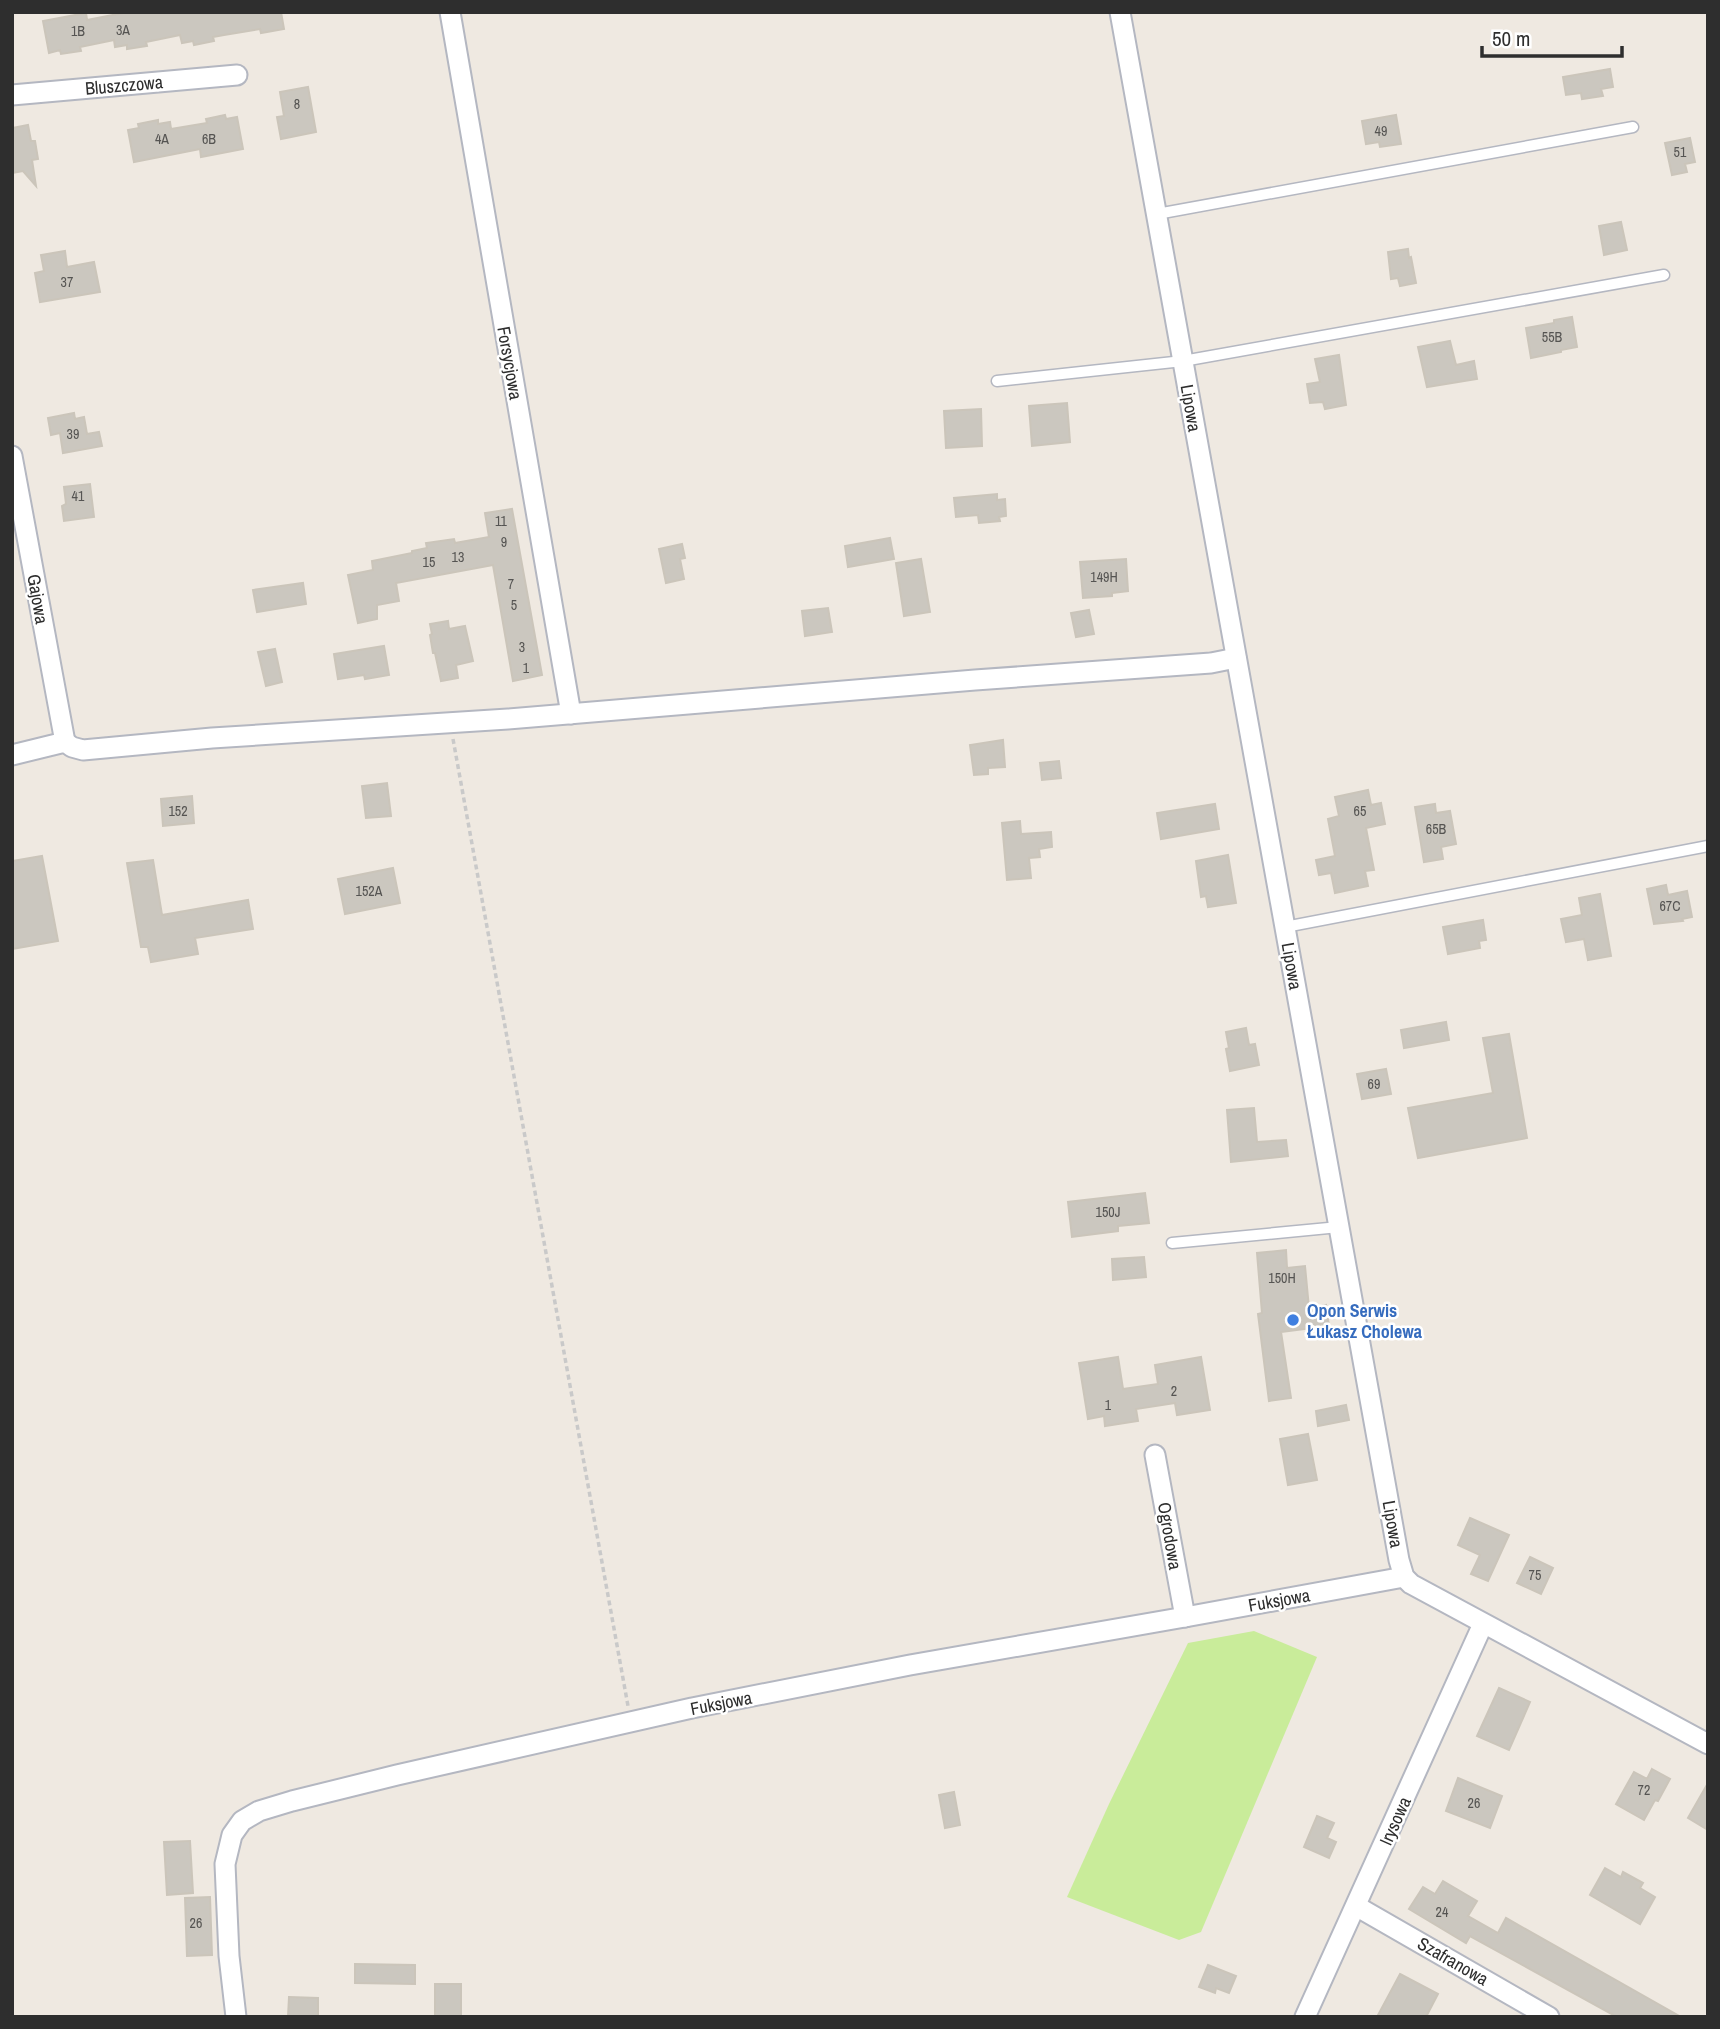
<svg xmlns="http://www.w3.org/2000/svg" width="1720" height="2029" viewBox="0 0 1720 2029" font-family="'Archivo Narrow',sans-serif">
<rect width="100%" height="100%" fill="#efe9e1"/>
<polygon fill="#c9ec9a" points="1254,1631 1317,1657 1201,1932 1179,1940 1067,1897 1109,1804 1188,1643"/>
<g fill="#cbc7bf" stroke="#cbc5ba" stroke-width="2">
<polygon points="128,12 281,12 284,29 261,33 260,29 224,35 213,37 214,41 194,45 193,41 182,43 180,35 146,42 147,46 127,49 127,45 115,47 114,40 80,47 81,51 61,54 60,50 49,53 43,21 86,13 87,20"/>
<polygon points="1610,69 1613,87 1601,89 1603,96 1582,99 1581,93 1566,95 1563,77"/>
<polygon points="308,87 316,132 281,139 277,117 284,116 280,92"/>
<polygon points="225,115 226,119 237,117 243,149 201,157 200,149 134,162 128,130 139,128 138,124 158,120 158,124 170,122 171,129 207,123 206,119"/>
<polygon points="1396,115 1401,144 1380,147 1379,142 1366,144 1362,121"/>
<polygon points="28,125 31,141 35,141 38,159 32,160 36,186 23,171 12,173 12,128"/>
<polygon points="1690,138 1695,162 1685,164 1687,172 1672,175 1665,143"/>
<polygon points="1621,222 1627,250 1604,255 1599,226"/>
<polygon points="1408,249 1409,258 1411,257 1416,283 1400,286 1398,278 1391,279 1388,252"/>
<polygon points="65,251 67,267 94,262 100,292 40,302 35,273 44,271 41,255"/>
<polygon points="1572,317 1577,347 1561,350 1561,352 1531,358 1526,328 1554,323 1554,320"/>
<polygon points="1450,341 1456,365 1474,361 1477,379 1427,387 1418,347"/>
<polygon points="1339,355 1346,405 1325,409 1323,402 1310,403 1307,384 1320,382 1315,359"/>
<polygon points="1067,403 1070,442 1032,446 1029,406"/>
<polygon points="981,409 982,446 946,448 944,411"/>
<polygon points="74,413 75,419 84,417 87,434 99,432 102,446 63,453 60,433 51,435 48,418"/>
<polygon points="90,484 94,517 64,521 62,506 66,504 64,487"/>
<polygon points="997,494 997,500 1005,499 1006,516 999,517 1000,521 979,523 978,515 956,517 954,498"/>
<polygon points="512,509 542,675 513,681 493,565 396,583 399,601 377,605 377,619 358,623 348,575 373,570 372,561 412,553 412,551 427,548 426,543 454,539 455,543 489,537 485,513"/>
<polygon points="890,538 894,559 848,567 845,546"/>
<polygon points="682,544 685,558 680,559 684,579 666,583 659,549"/>
<polygon points="921,559 930,612 904,616 896,563"/>
<polygon points="1126,559 1128,591 1112,593 1112,596 1083,598 1080,562"/>
<polygon points="303,583 306,604 257,612 253,590"/>
<polygon points="828,608 832,632 805,636 802,611"/>
<polygon points="1089,610 1094,634 1076,637 1071,613"/>
<polygon points="448,621 449,629 465,626 473,661 456,665 458,678 441,681 435,653 433,653 430,635 432,634 430,624"/>
<polygon points="384,646 389,675 365,679 364,675 338,679 334,654"/>
<polygon points="275,649 282,682 266,686 258,652"/>
<polygon points="1003,740 1005,767 988,768 988,774 974,775 970,745"/>
<polygon points="1059,761 1061,778 1042,780 1040,763"/>
<polygon points="387,783 391,816 366,818 362,786"/>
<polygon points="1368,790 1371,805 1381,803 1385,824 1366,828 1374,870 1365,871 1368,886 1335,893 1331,873 1319,875 1316,860 1335,856 1328,819 1339,816 1335,797"/>
<polygon points="192,796 194,823 163,826 161,799"/>
<polygon points="1215,804 1219,829 1161,839 1157,813"/>
<polygon points="1435,804 1436,813 1450,811 1456,844 1441,847 1443,859 1424,862 1415,807"/>
<polygon points="1020,821 1021,834 1051,832 1052,847 1039,849 1040,857 1029,858 1031,878 1007,880 1002,823"/>
<polygon points="1228,855 1236,903 1208,907 1206,896 1201,897 1196,861"/>
<polygon points="42,856 58,941 12,949 12,861"/>
<polygon points="153,860 162,915 248,900 253,929 195,938 198,954 151,962 148,947 141,947 127,863"/>
<polygon points="393,868 400,903 345,914 338,879"/>
<polygon points="1666,885 1668,895 1687,891 1692,917 1682,919 1683,921 1654,924 1647,889"/>
<polygon points="1600,894 1611,956 1588,960 1584,939 1566,942 1561,919 1582,915 1579,898"/>
<polygon points="1483,920 1486,940 1479,941 1480,948 1448,954 1443,927"/>
<polygon points="1446,1022 1449,1040 1404,1048 1401,1030"/>
<polygon points="1246,1028 1249,1045 1255,1044 1259,1065 1230,1071 1226,1049 1229,1048 1226,1032"/>
<polygon points="1509,1034 1527,1138 1418,1158 1408,1108 1493,1093 1483,1038"/>
<polygon points="1386,1069 1391,1094 1362,1099 1357,1074"/>
<polygon points="1254,1108 1257,1142 1286,1140 1288,1156 1231,1162 1227,1110"/>
<polygon points="1145,1193 1149,1223 1118,1226 1118,1231 1072,1237 1068,1202"/>
<polygon points="1286,1250 1287,1268 1305,1266 1309,1308 1326,1305 1329,1326 1281,1332 1291,1398 1269,1401 1258,1314 1262,1313 1257,1253"/>
<polygon points="1144,1257 1146,1277 1113,1280 1112,1259"/>
<polygon points="1118,1357 1123,1389 1158,1384 1155,1365 1201,1357 1210,1410 1177,1415 1175,1403 1136,1409 1138,1421 1105,1426 1104,1416 1088,1419 1079,1363"/>
<polygon points="1346,1405 1349,1420 1318,1426 1316,1411"/>
<polygon points="1308,1434 1317,1480 1288,1485 1280,1439"/>
<polygon points="1470,1518 1509,1535 1488,1581 1471,1574 1480,1555 1458,1545"/>
<polygon points="1530,1557 1553,1568 1541,1594 1517,1583"/>
<polygon points="1499,1688 1530,1702 1509,1750 1477,1736"/>
<polygon points="1652,1769 1670,1779 1658,1801 1655,1800 1644,1820 1616,1804 1634,1772 1647,1779"/>
<polygon points="1458,1778 1502,1796 1490,1828 1446,1811"/>
<polygon points="1708,1783 1708,1830 1688,1818"/>
<polygon points="954,1792 960,1825 945,1828 939,1795"/>
<polygon points="1317,1816 1334,1823 1327,1838 1336,1842 1329,1858 1304,1847"/>
<polygon points="190,1841 193,1893 167,1895 164,1842"/>
<polygon points="1605,1868 1621,1877 1623,1872 1643,1883 1640,1888 1655,1897 1640,1924 1590,1895"/>
<polygon points="1443,1881 1477,1901 1468,1916 1498,1933 1506,1918 1681,2017 1617,2017 1470,1936 1466,1943 1409,1909 1423,1887 1435,1894"/>
<polygon points="210,1897 212,1955 187,1956 185,1898"/>
<polygon points="355,1964 415,1965 415,1984 355,1983"/>
<polygon points="1208,1965 1236,1976 1229,1993 1216,1988 1215,1993 1199,1987"/>
<polygon points="1400,1974 1438,1994 1426,2017 1377,2017"/>
<rect x="435" y="1984" width="26" height="33"/>
<polygon points="289,1997 318,1998 318,2017 288,2017"/>
</g>
<g fill="none" stroke-linecap="round" stroke-linejoin="round">
<defs>
<g id="service">
<polyline points="1157,214 1633,127"/>
<polyline points="997,381 1183,361 1664,275"/>
<polyline points="1285,927 1708,846"/>
<polyline points="1172,1243 1339,1227"/>
</g>
<g id="minor">
<polyline points="450,12 571,714"/>
<polyline points="1120,12 1399,1560 1404,1577 1411,1584 1708,1744"/>
<polyline points="12,95 237,75"/>
<polyline points="12,456 65,742"/>
<polyline points="12,755 65,742 72,747 83,750 212,738 508,719 975,680 1211,663 1236,658"/>
<polyline points="1155,1455 1185,1617"/>
<polyline points="1356,1906 1549,2017"/>
<polyline points="236,2017 229,1956 225,1864 232,1835 242,1821 259,1811 292,1801 397,1775 692,1708 910,1665 1185,1617 1404,1577"/>
<polyline points="1305,2017 1483,1624"/>
</g>
</defs>
<use href="#service" stroke="#b4b7c1" stroke-width="13"/>
<use href="#minor" stroke="#b4b7c1" stroke-width="23"/>
<polyline stroke="#c9c9c9" stroke-width="3.5" stroke-dasharray="5 3.5" stroke-linecap="butt" points="453,739 628,1706"/>
<use href="#service" stroke="#fff" stroke-width="10"/>
<use href="#minor" stroke="#fff" stroke-width="19"/>
</g>
<circle fill="#3f7fe0" stroke="#fff" stroke-width="2.5" cx="1293" cy="1320" r="7"/>
<g text-anchor="middle" dominant-baseline="central" stroke-width="5" stroke-linejoin="round" paint-order="stroke">
<g font-size="14" fill="#555452">
<text x="123" y="30">3A</text>
<text x="78" y="31">1B</text>
<text x="297" y="104">8</text>
<text x="1381" y="131">49</text>
<text x="162" y="139">4A</text>
<text x="209" y="139">6B</text>
<text x="1680" y="152">51</text>
<text x="67" y="282">37</text>
<text x="1552" y="337">55B</text>
<text x="73" y="434">39</text>
<text x="78" y="496">41</text>
<text x="501" y="521">11</text>
<text x="504" y="542">9</text>
<text x="458" y="557">13</text>
<text x="429" y="562">15</text>
<text x="1104" y="577">149H</text>
<text x="511" y="584">7</text>
<text x="514" y="605">5</text>
<text x="522" y="647">3</text>
<text x="526" y="668">1</text>
<text x="178" y="811">152</text>
<text x="1360" y="811">65</text>
<text x="1436" y="829">65B</text>
<text x="369" y="891">152A</text>
<text x="1670" y="906">67C</text>
<text x="1374" y="1084">69</text>
<text x="1108" y="1212">150J</text>
<text x="1282" y="1278">150H</text>
<text x="1174" y="1391">2</text>
<text x="1108" y="1405">1</text>
<text x="1535" y="1575">75</text>
<text x="1644" y="1790">72</text>
<text x="1474" y="1803">26</text>
<text x="1442" y="1912">24</text>
<text x="196" y="1923">26</text>
</g>
<g font-size="18" fill="#2e2e2e" stroke="#fff">
<text transform="translate(124 85) rotate(-5)">Bluszczowa</text>
<text transform="translate(510 363) rotate(80)">Forsycjowa</text>
<text transform="translate(1191 408) rotate(80)">Lipowa</text>
<text transform="translate(38 599) rotate(80)">Gajowa</text>
<text transform="translate(1292 966) rotate(80)">Lipowa</text>
<text transform="translate(1393 1524) rotate(80)">Lipowa</text>
<text transform="translate(1170 1536) rotate(80)">Ogrodowa</text>
<text transform="translate(1279 1600) rotate(-10)">Fuksjowa</text>
<text transform="translate(721 1703) rotate(-11)">Fuksjowa</text>
<text transform="translate(1395 1821) rotate(-66)">Irysowa</text>
<text transform="translate(1453 1961) rotate(30)">Szafranowa</text>
</g>
<g font-size="18" font-weight="bold" fill="#366cbe" stroke="#fff" text-anchor="start">
<text x="1307" y="1310">Opon Serwis<tspan x="1307" dy="21">Łukasz Cholewa</tspan></text>
</g>
</g>
<rect width="1720" height="2029" fill="none" stroke="#2e2e2e" stroke-width="28"/>
<path d="M1482 46v10h140v-10" fill="none" stroke="#2e2e2e" stroke-width="3.5"/>
<text x="1492" y="46" font-size="21" fill="#2e2e2e" stroke="#ffffff" stroke-width="5" paint-order="stroke">50 m</text>
</svg>
